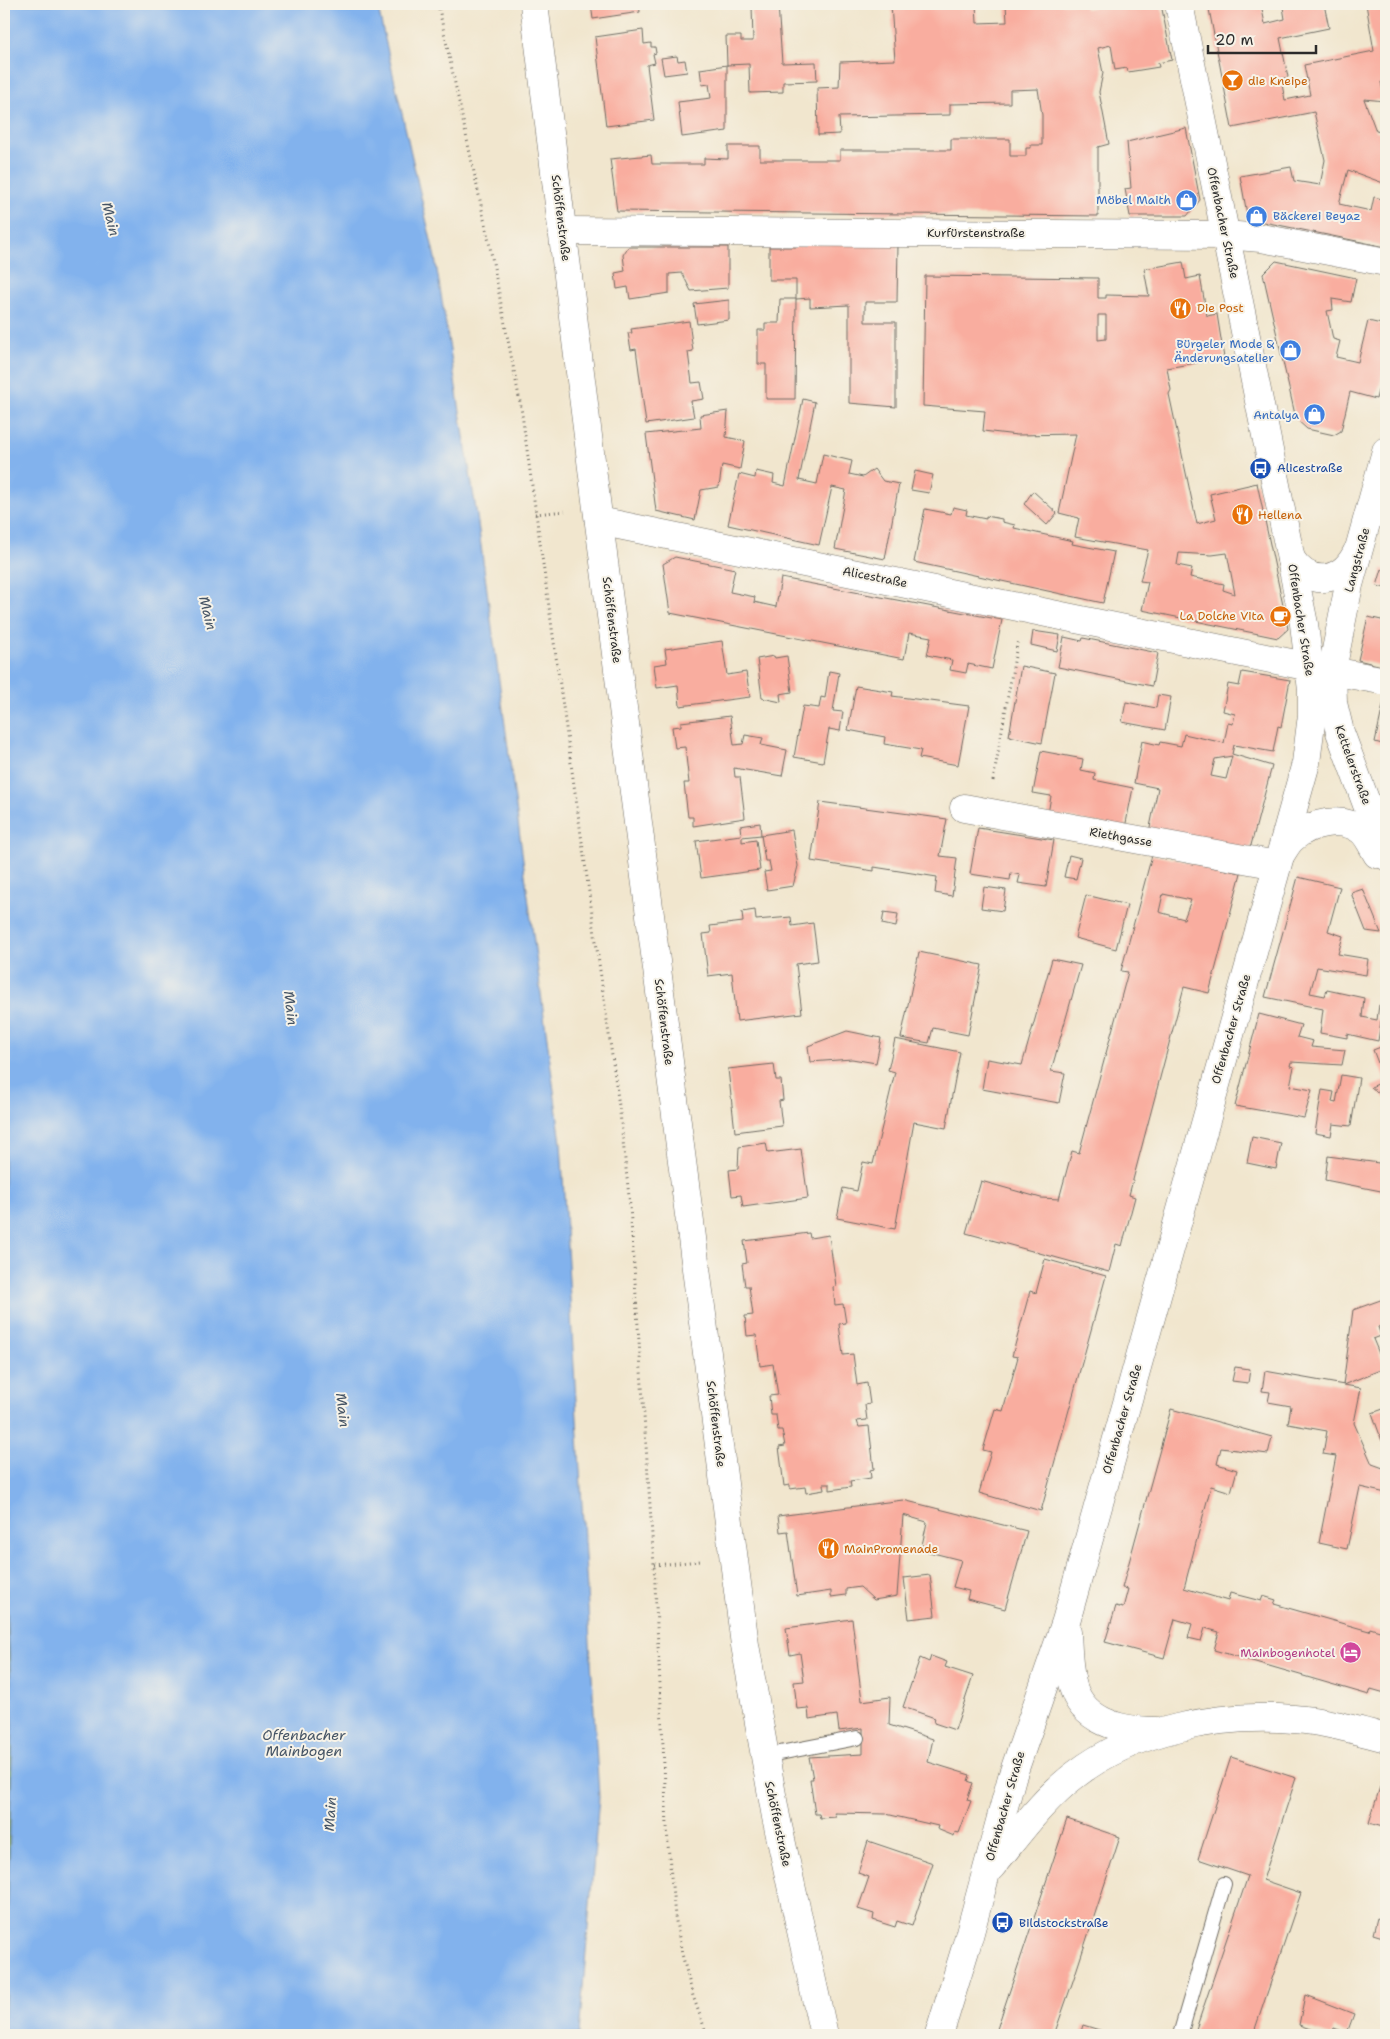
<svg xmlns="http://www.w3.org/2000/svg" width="1390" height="2039" viewBox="0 0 1390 2039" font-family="'Shantell Sans',sans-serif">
<rect width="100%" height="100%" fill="#f7f3e8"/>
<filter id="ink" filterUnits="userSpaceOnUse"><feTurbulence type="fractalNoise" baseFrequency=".02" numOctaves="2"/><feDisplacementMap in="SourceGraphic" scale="10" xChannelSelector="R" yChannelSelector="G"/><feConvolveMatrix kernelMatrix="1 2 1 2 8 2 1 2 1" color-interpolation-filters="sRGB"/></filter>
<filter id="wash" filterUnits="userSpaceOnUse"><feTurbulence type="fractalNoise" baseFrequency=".0096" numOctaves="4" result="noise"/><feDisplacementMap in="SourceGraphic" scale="20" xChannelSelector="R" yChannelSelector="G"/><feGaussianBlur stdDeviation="1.12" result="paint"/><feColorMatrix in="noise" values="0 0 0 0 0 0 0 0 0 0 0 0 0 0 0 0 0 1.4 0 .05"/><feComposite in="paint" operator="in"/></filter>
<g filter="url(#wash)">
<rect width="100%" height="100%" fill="#f1e6ce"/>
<polygon fill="#84a459" stroke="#586842" points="4,1569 13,1724 9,1931 4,2006"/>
<polygon fill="#82b2ed" stroke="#566e8c" points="4,4 377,4 435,258 477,516 561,1143 599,1797 579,2035 4,2035 13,1724 4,1553"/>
<g id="blocks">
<g fill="#f9ad9f" fill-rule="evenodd">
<polygon points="591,4 639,4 640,12 593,19"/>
<polygon points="778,4 782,63 816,62 817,81 783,82 783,92 750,93 749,64 727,65 726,36 741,36 741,41 753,41 752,6"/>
<polygon points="872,4 976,4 977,23 1007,22 1006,4 1084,4 1085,9 1111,4 1161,4 1172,60 1158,63 1159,67 1128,72 1127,68 1115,70 1111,45 1098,48 1103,73 1099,92 1109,144 1098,147 1098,216 617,211 610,159 651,155 652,164 704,164 704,158 728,159 728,146 760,146 760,160 840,160 840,150 951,150 951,139 1010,139 1010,156 1026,156 1026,148 1031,148 1031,145 1042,145 1042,115 1038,89 1010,90 1010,103 950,104 950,115 839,117 840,134 818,135 817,88 839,87 840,62 895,60 891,5 873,7"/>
<polygon points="1208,4 1261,4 1265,24 1285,19 1283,7 1299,4 1324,4 1329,28 1280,38 1288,77 1281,79 1285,100 1310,95 1304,65 1374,51 1366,4 1386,4 1386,83 1381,82 1385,101 1364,99 1376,131 1386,133 1386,184 1348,170 1339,204 1371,211 1374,197 1386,200 1386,247 1254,220 1247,214 1240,176 1291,167 1294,181 1320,185 1325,160 1314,112 1232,128"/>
<polygon points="643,30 644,44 651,43 651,47 655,47 656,53 653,54 655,63 647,65 654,120 606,126 595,37"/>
<polygon points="677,56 678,61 685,60 687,72 664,75 661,58"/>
<polygon points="727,65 727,131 682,137 678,102 711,98 709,84 702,85 700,69"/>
<polygon points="1186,128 1200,200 1187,216 1130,216 1125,189 1131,188 1127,142"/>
<polygon points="796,244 898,244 897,302 865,302 865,322 896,322 896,407 849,403 849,305 810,307 810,298 796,299 795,399 766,399 766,364 758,364 758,330 765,330 765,323 779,323 780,299 796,299 796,280 769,280 769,247 796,247"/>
<polygon points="628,247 728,247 728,288 691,291 682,273 669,274 669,293 630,299 628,287 617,289 615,273 625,271 623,255"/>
<polygon points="1276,261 1356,278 1351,302 1332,299 1333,310 1327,311 1333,339 1340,341 1336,357 1358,362 1368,321 1386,325 1386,359 1376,399 1350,392 1341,431 1334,435 1307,429 1296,419 1263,274"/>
<path d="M1183,262L1186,279L1200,276L1207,316L1217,314L1224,358L1167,368L1171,390L1169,394L1197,524L1216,519L1210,494L1257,483L1288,629L1278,638L1142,610L1148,582L1140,581L1148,550L1075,537L1079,518L1059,513L1076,434L1017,435L983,431L985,411L923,406L925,276L1098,278V298H1106V295L1149,296L1144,269ZM1098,315H1106V339L1098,340ZM1179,553L1212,555L1227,553L1235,594L1223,590L1224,584L1190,577L1192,568L1177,565Z"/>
<polygon points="729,300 729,320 697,324 694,304"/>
<polygon points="689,321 693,351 688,352 692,383 701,382 704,399 691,401 694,417 646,424 636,349 631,350 628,333 632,333 631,329"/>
<polygon points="803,399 815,402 799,480 817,484 823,454 852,461 849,474 863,477 874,469 883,481 899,484 885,559 835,549 846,490 832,487 819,545 728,525 739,474 755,478 756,471 774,475 773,483 785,486"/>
<polygon points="728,411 726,437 745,441 740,469 722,465 719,487 701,490 695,520 656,511 646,434 701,428 700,415"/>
<polygon points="915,471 933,475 929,493 911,490"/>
<polygon points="1033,491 1057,513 1047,525 1024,504"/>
<polygon points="953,507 967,510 966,515 986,519 986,516 1002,519 1002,522 1015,525 1014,528 1073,541 1072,544 1114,552 1103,603 914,562 925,509 951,514"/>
<polygon points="675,557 735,569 730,592 755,597 754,602 776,607 781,578 1002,620 992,669 968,664 966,673 950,670 952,660 927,655 931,637 909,633 904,659 670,613 663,564"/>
<polygon points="1382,569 1386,570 1386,588 1377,586"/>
<polygon points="1368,617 1386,621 1386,667 1358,660"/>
<polygon points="1033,631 1060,635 1057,651 1031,645"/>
<polygon points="1064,637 1082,641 1083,638 1158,653 1152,686 1058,667"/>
<polygon points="722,641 727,675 746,672 750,697 680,706 678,685 657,688 654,665 667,663 665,649"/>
<polygon points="774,656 775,658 787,656 792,692 780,694 781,702 762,698 757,659"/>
<polygon points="1021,666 1055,673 1042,743 1009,736"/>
<polygon points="829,671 839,673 833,711 843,712 840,731 829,729 823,762 794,757 803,706 819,708 821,697 825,698"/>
<path d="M1242,672L1290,680L1281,727L1278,726L1273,752L1234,745L1232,754L1272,766L1250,849L1149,832L1158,788L1134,783L1142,741L1159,745L1160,742L1181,746L1184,734L1224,743L1228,723L1233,724L1235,714L1223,711L1228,684L1239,686ZM1232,756L1226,779L1211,776L1215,759Z"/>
<polygon points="856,686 893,692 892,696 969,706 958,765 919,758 921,750 884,744 885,737 848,730"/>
<polygon points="1158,695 1171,697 1165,730 1122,722 1126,702 1156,708"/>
<polygon points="1384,701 1386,701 1386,745 1375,742"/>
<polygon points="730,716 734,745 743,744 745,735 763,738 761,745 787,750 782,776 734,768 735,777 740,777 745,818 693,826 693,817 688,817 684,783 689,783 685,747 675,748 672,727 681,726 681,722"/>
<polygon points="1041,751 1083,759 1081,770 1095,773 1094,780 1133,788 1125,828 1048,814 1051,796 1033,793"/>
<polygon points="820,802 947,819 940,856 957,858 952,896 935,893 937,877 874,867 874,871 811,861"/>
<polygon points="760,823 761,835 742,837 742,842 756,840 760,870 701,878 696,841 741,835 740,826"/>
<polygon points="978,828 1054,840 1046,887 1018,883 1020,875 1011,873 1010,880 970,874"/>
<polygon points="792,830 798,866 793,886 767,890 764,872 771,871 769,861 765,861 761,835"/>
<polygon points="1069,855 1081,858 1076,879 1064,877"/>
<path d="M1152,855L1241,873L1209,993L1184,987L1129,1195L1135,1197L1122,1246L1116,1244L1109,1272L966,1233L981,1181L1041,1198L1059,1199L1072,1151L1079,1153L1128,972L1121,971ZM1163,894L1191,900L1184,919L1159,912Z"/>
<polygon points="1298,877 1340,887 1328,931 1343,936 1338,954 1368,959 1366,975 1317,967 1310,993 1325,996 1327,990 1364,998 1362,1017 1377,1020 1379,1005 1386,1005 1386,1021 1381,1021 1378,1041 1347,1034 1347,1038 1320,1033 1323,1009 1265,997"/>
<polygon points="984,887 1006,890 1003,911 981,908"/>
<polygon points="1363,889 1381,933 1366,931 1351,893"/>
<polygon points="1086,895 1127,905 1116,949 1075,938"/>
<polygon points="755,910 756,920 791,917 792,926 813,923 818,961 796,964 802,1013 737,1021 732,973 708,976 703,934 711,933 710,926 743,922 742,912"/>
<polygon points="884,912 898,914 896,927 882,924"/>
<polygon points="919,952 982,965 968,1035 933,1028 929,1043 901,1038"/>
<polygon points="1052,959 1081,965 1051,1071 1065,1073 1059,1103 982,1089 987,1059 1022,1065"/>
<polygon points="1259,1014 1301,1025 1297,1037 1313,1041 1311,1047 1345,1050 1342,1065 1291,1062 1290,1066 1294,1067 1290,1086 1312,1090 1304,1118 1235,1106"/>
<polygon points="847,1031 881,1038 876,1063 852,1059 810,1062 808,1046"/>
<polygon points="895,1039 960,1052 946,1128 914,1122 895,1229 837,1218 843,1188 857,1191 863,1162 873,1164 895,1072 888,1070"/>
<polygon points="1386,1045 1386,1099 1371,1087 1385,1081 1373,1050"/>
<polygon points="774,1064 776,1080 781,1080 783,1100 779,1101 782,1126 735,1132 728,1069"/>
<polygon points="1341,1075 1359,1078 1351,1126 1333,1124 1331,1136 1315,1133 1322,1090 1334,1092 1332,1102 1336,1103"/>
<polygon points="1252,1137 1281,1143 1276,1169 1247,1163"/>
<polygon points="766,1143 768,1153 801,1149 808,1198 743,1207 741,1195 732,1196 729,1170 738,1169 739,1147"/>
<polygon points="1328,1156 1386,1164 1386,1192 1325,1180"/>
<polygon points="809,1233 810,1238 829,1235 836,1286 833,1287 835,1305 843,1304 846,1323 839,1324 843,1355 853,1354 857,1385 867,1383 870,1404 865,1405 867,1420 857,1421 859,1427 869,1426 874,1469 870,1470 871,1478 850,1481 851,1487 830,1490 830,1484 823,1484 824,1490 806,1493 805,1487 790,1489 790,1485 784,1486 779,1447 785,1446 782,1430 778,1430 776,1415 771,1415 769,1396 778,1395 773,1364 760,1366 756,1335 747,1336 745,1316 753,1315 749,1286 745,1286 742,1264 747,1263 744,1241"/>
<polygon points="1045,1259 1106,1276 1041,1511 979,1493 991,1452 983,1450 995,1409 1003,1411 1018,1357 1012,1356 1030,1291 1036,1293"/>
<polygon points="1386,1298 1386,1324 1378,1327 1381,1336 1373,1339 1385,1368 1343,1385 1353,1310"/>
<polygon points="1235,1367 1250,1369 1248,1383 1232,1381"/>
<polygon points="1265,1371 1361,1388 1354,1423 1372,1464 1386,1469 1386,1493 1360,1487 1347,1549 1319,1543 1336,1456 1323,1454 1327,1431 1288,1424 1291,1406 1268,1402 1270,1392 1262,1391"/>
<polygon points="1386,1408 1386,1439 1382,1441 1372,1413"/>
<polygon points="1171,1409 1272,1437 1268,1454 1221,1448 1217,1464 1237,1470 1231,1492 1211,1486 1184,1588 1228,1601 1230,1593 1261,1601 1263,1596 1276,1600 1274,1604 1369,1631 1370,1628 1383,1632 1382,1635 1386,1636 1386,1700 1384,1700 1385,1693 1371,1689 1369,1695 1214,1650 1219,1632 1205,1628 1201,1641 1188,1638 1192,1624 1175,1619 1164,1658 1105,1642 1116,1606 1123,1608 1128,1589 1122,1588"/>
<polygon points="903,1500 1027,1531 1005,1609 967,1599 969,1591 953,1587 961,1560 921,1550 927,1522 903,1515 897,1596 874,1600 860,1587 846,1589 846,1595 831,1597 831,1591 797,1596 788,1531 780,1532 778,1516"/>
<polygon points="930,1575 935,1616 909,1619 904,1578"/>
<polygon points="852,1619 862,1701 890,1697 889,1725 933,1739 928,1762 970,1775 968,1781 973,1783 967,1800 971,1801 959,1833 955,1832 954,1836 937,1829 938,1826 886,1814 834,1813 836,1817 820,1818 819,1814 815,1814 810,1779 813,1779 809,1757 863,1754 863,1728 839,1731 837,1715 809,1719 808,1708 797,1709 794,1682 804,1681 800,1653 790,1655 786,1628"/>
<polygon points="931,1656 947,1662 945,1667 973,1676 955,1730 934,1723 935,1718 903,1707 920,1658 929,1662"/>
<polygon points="1231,1757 1296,1778 1263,1880 1301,1893 1253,2035 1194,2035 1248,1876 1198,1859"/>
<polygon points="1386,1767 1386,1828 1369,1823"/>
<polygon points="1067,1819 1120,1837 1073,1981 1054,2035 995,2035"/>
<polygon points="868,1841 933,1863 912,1926 897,1921 895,1927 873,1920 874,1914 858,1909 869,1877 858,1873"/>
<polygon points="1386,1916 1386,1938 1373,1934 1377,1918 1384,1921"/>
<polygon points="1305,1995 1354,2014 1347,2033 1334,2028 1332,2035 1327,2035 1299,2025"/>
<polygon points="1083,2025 1116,2035 1080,2035"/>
</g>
</g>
</g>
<g filter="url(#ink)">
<use href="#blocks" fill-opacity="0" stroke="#706c64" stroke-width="1"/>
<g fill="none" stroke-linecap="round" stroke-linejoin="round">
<defs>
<g id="service">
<polyline points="764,1756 857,1738"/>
<polyline points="1180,2035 1224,1884"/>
</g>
<g id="minor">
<polyline points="534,4 597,508 745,1645 776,1817 824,2035"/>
<polyline points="563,231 1225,235 1261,238 1386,262"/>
<polyline points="1386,451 1349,585 1332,670 1333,703 1340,732 1386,856"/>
<polyline points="599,521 1310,667 1386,681"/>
<path d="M1291,559C1311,589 1343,582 1357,552"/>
<polyline points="964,808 1277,865"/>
<path d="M1281,854C1285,848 1288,842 1293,838C1310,823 1343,815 1362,831C1368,836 1372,846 1377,854"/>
<path d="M1067,1632C1068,1649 1068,1667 1072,1683C1081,1722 1121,1731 1156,1731"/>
<path d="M991,1867C1017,1836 1042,1800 1075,1775C1134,1729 1220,1713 1294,1719C1325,1721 1356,1730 1386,1738"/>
<polyline points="939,2035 966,1947 1012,1777 1066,1621 1306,763 1312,715 1312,690 1304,624 1179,4"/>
</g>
</defs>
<use href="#service" stroke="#706c64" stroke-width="16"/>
<use href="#minor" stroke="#706c64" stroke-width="29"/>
<g stroke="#706c64" stroke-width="3" stroke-dasharray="1 4" stroke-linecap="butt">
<polyline points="438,4 490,247 521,407 620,1113 630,1206 654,1565 668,1845 675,1916 682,1954 693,1996 707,2035"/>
<polyline points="535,514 565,511"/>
<polyline points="993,781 1018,639"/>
<polyline points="654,1565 701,1561"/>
</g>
<use href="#service" stroke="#fff" stroke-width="14"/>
<use href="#minor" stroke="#fff" stroke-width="28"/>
</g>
</g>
<defs>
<symbol id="bar-disc" viewBox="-11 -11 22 22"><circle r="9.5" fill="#e8710a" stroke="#f7f3e8"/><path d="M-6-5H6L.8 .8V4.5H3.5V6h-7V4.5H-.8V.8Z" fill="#fff"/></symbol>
<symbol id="shop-disc" viewBox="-11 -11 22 22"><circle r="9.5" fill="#3f7fe0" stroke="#f7f3e8"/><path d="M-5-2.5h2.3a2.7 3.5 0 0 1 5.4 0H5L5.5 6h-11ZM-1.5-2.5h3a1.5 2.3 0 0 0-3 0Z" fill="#fff"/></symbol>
<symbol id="restaurant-disc" viewBox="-11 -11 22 22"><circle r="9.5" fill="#e8710a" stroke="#f7f3e8"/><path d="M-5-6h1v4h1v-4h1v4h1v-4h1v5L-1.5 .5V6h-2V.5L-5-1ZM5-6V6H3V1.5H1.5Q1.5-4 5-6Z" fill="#fff"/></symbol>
<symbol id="bus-disc" viewBox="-11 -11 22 22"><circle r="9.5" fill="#1a4fb4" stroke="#f7f3e8"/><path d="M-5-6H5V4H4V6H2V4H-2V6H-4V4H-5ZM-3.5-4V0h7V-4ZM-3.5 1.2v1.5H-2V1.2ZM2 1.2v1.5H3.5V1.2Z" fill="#fff"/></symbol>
<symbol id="cafe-disc" viewBox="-11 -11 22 22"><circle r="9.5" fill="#e8710a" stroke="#f7f3e8"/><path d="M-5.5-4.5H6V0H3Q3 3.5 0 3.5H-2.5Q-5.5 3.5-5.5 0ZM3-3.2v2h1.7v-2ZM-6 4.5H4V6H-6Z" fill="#fff"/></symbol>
<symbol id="hotel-disc" viewBox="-11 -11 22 22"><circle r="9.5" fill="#d1479c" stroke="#f7f3e8"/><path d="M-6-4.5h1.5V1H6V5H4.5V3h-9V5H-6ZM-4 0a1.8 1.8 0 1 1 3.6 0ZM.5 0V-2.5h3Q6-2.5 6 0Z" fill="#fff"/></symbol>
</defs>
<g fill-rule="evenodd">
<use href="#bar-disc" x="1220" y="68" width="25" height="25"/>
<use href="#shop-disc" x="1174" y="188" width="25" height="25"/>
<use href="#shop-disc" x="1244" y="204" width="25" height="25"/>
<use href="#restaurant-disc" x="1168" y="296" width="25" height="25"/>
<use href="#shop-disc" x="1278" y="338" width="25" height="25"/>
<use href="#shop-disc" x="1302" y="402" width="25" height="25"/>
<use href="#bus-disc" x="1248" y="456" width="25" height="25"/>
<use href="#restaurant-disc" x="1230" y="502" width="25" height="25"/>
<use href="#cafe-disc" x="1268" y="604" width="25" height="25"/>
<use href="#restaurant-disc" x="816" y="1536" width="25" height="25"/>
<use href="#hotel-disc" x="1338" y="1640" width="25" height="25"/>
<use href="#bus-disc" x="990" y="1910" width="25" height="25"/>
</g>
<g text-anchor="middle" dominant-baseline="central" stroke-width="4" stroke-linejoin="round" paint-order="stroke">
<g font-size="12" fill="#c56008" stroke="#f7f3e8" text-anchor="start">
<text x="1248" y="81">die Kneipe</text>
<text x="1197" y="308">Die Post</text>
<text x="1258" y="515">Hellena</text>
<text x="1264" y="616" text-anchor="end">La Dolche Vita</text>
<text x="844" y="1549">MainPromenade</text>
</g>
<g font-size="12" fill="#366cbe" stroke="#f7f3e8" text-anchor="end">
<text x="1171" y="200">Möbel Maith</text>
<text x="1273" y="216" text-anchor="start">Bäckerei Beyaz</text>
<text x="1274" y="344">Bürgeler Mode &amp;<tspan x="1274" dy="14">Änderungsatelier</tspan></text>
<text x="1299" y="415">Antalya</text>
</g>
<g font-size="12" fill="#2b2b2b" stroke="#f7f3e8">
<text transform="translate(561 218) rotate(83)">Schöffenstraße</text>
<text transform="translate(1223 223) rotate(78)">Offenbacher Straße</text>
<text x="976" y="233">Kurfürstenstraße</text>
<text transform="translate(1357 560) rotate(-75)">Langstraße</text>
<text transform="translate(875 577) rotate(11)">Alicestraße</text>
<text transform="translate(612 620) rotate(83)">Schöffenstraße</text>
<text transform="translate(1301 620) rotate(81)">Offenbacher Straße</text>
<text transform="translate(1353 765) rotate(70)">Kettelerstraße</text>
<text transform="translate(1121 837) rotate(10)">Riethgasse</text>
<text transform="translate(664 1022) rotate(83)">Schöffenstraße</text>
<text transform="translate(1231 1029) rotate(-74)">Offenbacher Straße</text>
<text transform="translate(1122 1419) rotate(-74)">Offenbacher Straße</text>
<text transform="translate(716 1424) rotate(83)">Schöffenstraße</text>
<text transform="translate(1005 1806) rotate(-74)">Offenbacher Straße</text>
<text transform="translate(778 1824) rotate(78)">Schöffenstraße</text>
</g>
<g font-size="12" fill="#164399" stroke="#f7f3e8" text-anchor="start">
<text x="1277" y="468">Alicestraße</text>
<text x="1019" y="1923">Bildstockstraße</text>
</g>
<g font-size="12" fill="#b23c85" stroke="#f7f3e8" text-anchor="end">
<text x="1335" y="1653">Mainbogenhotel</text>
</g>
<g font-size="14" font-style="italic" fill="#455465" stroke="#f7f3e8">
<text transform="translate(111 219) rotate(76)">Main</text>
<text transform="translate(208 613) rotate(76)">Main</text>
<text transform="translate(291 1008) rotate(83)">Main</text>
<text transform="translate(343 1410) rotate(83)">Main</text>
<text x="304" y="1735">Offenbacher<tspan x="304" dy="16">Mainbogen</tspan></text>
<text transform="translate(330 1814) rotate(-86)">Main</text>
</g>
</g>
<rect width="1390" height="2039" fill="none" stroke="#f7f3e8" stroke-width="20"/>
<path d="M1208 45v8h108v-8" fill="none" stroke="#2b2b2b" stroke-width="2.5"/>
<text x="1215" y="45" font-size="15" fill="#2b2b2b" stroke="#f7f3e8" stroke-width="4" paint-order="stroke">20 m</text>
</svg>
